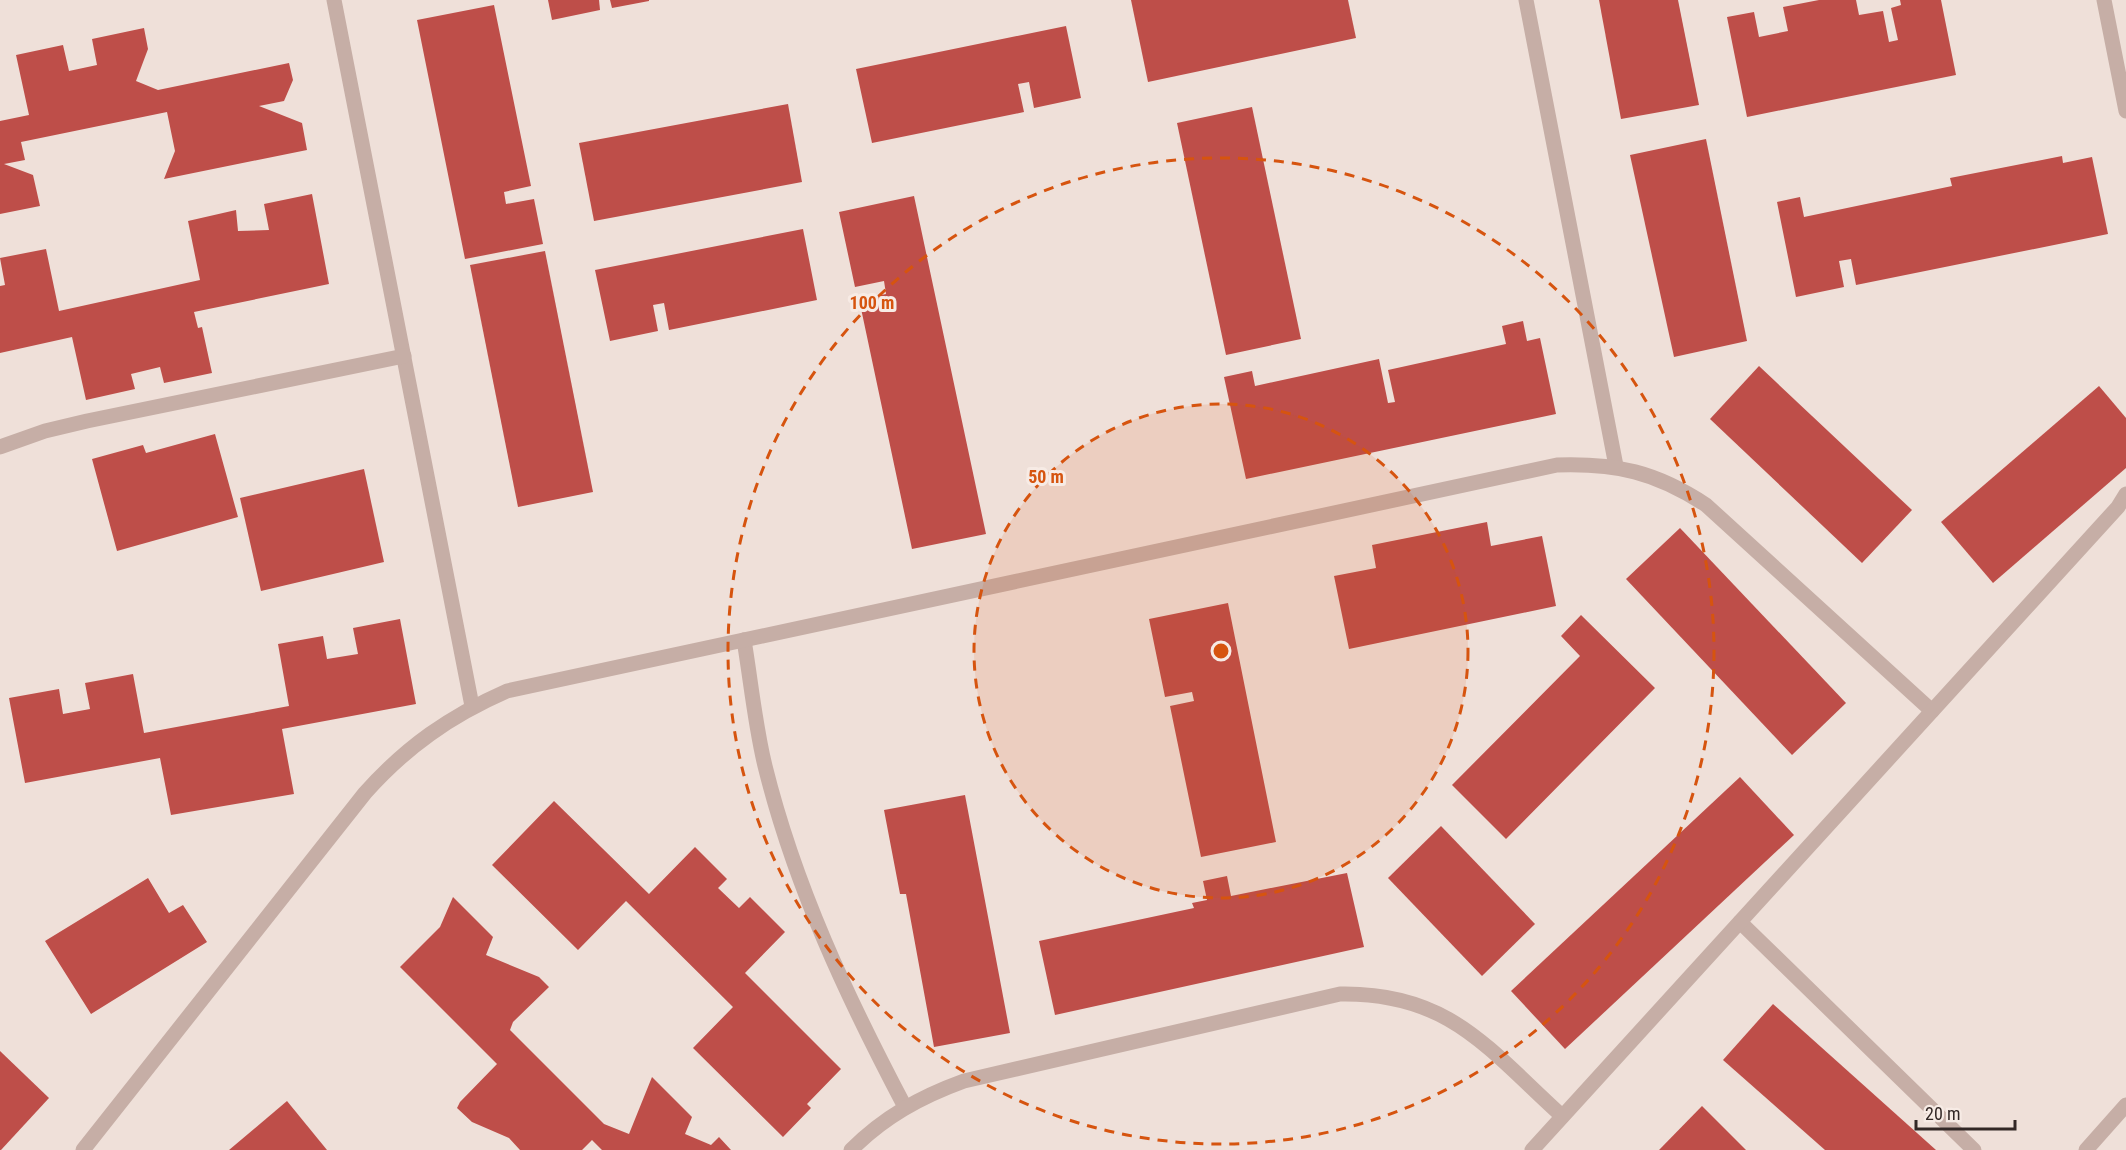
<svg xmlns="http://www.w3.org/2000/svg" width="2126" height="1150" viewBox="0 0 2126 1150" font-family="'Roboto Condensed',sans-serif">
<rect width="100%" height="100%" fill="#efe0d9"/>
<g fill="#be4e49">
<polygon points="548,0 599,0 600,10 552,20"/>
<polygon points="610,0 649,0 649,1 612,8"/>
<polygon points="1131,0 1348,0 1356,38 1148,82"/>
<polygon points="1599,0 1678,0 1699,105 1621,119"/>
<polygon points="1819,0 1856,0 1859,15 1883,11 1889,42 1898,40 1891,8 1901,5 1900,0 1941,0 1956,75 1747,117 1727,17 1754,12 1759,37 1788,31 1783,7"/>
<polygon points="494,5 531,186 504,192 506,204 534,199 543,244 465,259 417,20"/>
<polygon points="1066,26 1081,98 1034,108 1029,82 1018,84 1024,112 872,143 856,69"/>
<polygon points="144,28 148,49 136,81 158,90 289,63 293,80 284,101 259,106 302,123 307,150 164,179 175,151 167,112 21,142 25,160 4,164 33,175 40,206 0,214 0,121 29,115 16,55 63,45 69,71 97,65 92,39"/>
<polygon points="788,104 802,182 594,221 579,143"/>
<polygon points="1252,107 1301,339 1226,355 1177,123"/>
<polygon points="1706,139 1747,341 1674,357 1630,155"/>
<polygon points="2062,156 2063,163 2092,157 2108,234 1856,285 1851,259 1839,261 1844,287 1796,297 1777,202 1800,197 1804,217 1952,186 1950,178"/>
<polygon points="312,194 329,284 194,312 198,328 202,327 212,373 164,383 160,367 131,374 135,389 86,400 72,337 0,353 0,286 5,285 0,258 46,249 59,311 200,280 188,221 236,210 238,231 269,230 264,204"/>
<polygon points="914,196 986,534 912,549 859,299 886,294 884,281 855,287 839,212"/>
<polygon points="803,229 817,300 669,330 664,303 653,305 658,331 610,341 595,270"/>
<polygon points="545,251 593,492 518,507 470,265"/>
<polygon points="1523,321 1527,341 1540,338 1556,414 1246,479 1224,377 1252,371 1255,386 1379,359 1388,403 1395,402 1388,370 1506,344 1502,326"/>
<polygon points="1759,366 1912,510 1862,563 1710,419"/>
<polygon points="2099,386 2126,418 2126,468 1993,583 1941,522"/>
<polygon points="215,434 238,517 117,551 92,459 143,445 146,453"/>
<polygon points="364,469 384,562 261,591 240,498"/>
<polygon points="1487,522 1491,546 1542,536 1556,606 1349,649 1334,576 1376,568 1372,545"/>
<polygon points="1680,528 1846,703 1792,755 1626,579"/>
<polygon points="1228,603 1276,842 1201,857 1170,706 1194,701 1192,692 1165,697 1149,619"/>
<polygon points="1581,615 1655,688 1506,839 1452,785 1580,656 1561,636"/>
<polygon points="400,619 416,704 282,729 294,794 171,815 160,758 25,783 9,698 59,689 63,714 90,709 85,683 133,674 144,733 289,706 278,644 323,636 327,659 358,654 353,628"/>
<polygon points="1740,777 1794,835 1565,1049 1511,991"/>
<polygon points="965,795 1010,1033 934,1047 906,894 900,894 884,810"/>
<polygon points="554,801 649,894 695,847 727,879 718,888 739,908 750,897 785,932 745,973 841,1069 807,1104 811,1108 783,1137 693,1048 733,1007 626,901 578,950 492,865"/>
<polygon points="1441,826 1535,924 1482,976 1388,878"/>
<polygon points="1347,873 1364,947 1055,1015 1039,941 1194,908 1192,903 1207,900 1203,881 1227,876 1231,896"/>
<polygon points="148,878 169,913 183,905 207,942 91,1014 45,941"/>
<polygon points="453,897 493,937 486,955 539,977 549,987 513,1022 510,1030 604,1124 629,1134 652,1077 692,1117 685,1134 711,1145 719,1137 731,1150 602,1150 592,1140 582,1150 520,1150 509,1138 472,1122 457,1108 460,1102 497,1064 400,967 440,927"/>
<polygon points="1773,1004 1936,1150 1825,1150 1723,1060"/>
<polygon points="0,1051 49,1098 1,1150 0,1150"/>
<polygon points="287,1101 327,1150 229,1150"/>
<polygon points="1702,1106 1746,1150 1659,1150"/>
</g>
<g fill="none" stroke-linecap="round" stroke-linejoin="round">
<g stroke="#c6aea6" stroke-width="15">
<polyline points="334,0 472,706"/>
<polyline points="1526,0 1616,466"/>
<polyline points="2104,0 2126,111"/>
<polyline points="0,447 45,431 87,421 404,356"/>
<path d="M744,640C751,682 755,725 765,766C795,887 847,997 905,1107"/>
<polyline points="1740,922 1974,1150"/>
<path d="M83,1150L365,793C406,747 450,716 507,691L1557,465C1616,463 1656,472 1706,505L1932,711"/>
<path d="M851,1150C884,1117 920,1097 964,1081L1340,994C1449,992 1488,1049 1562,1116"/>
<polyline points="1532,1150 2118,507 2126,494"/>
<polyline points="2086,1150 2126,1105"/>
</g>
</g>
<circle cx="1221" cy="651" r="247" fill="#d6540f" fill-opacity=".12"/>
<g fill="none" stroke="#d6540f" stroke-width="3" stroke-dasharray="10 8">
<circle cx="1221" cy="651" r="247"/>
<circle cx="1221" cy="651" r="493"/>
</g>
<circle cx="1221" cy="651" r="9" fill="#d6540f" stroke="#f7ebe5" stroke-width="3"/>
<g font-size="18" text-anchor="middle" font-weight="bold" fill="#d6540f" stroke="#f7ebe5" stroke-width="6" stroke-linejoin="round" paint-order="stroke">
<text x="872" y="309">100 m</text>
<text x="1046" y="483">50 m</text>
</g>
<path d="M1916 1120v9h99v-9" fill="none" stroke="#332826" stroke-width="3"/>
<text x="1925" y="1120" font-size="18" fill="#332826" stroke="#f7ebe5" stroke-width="4.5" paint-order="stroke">20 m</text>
</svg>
